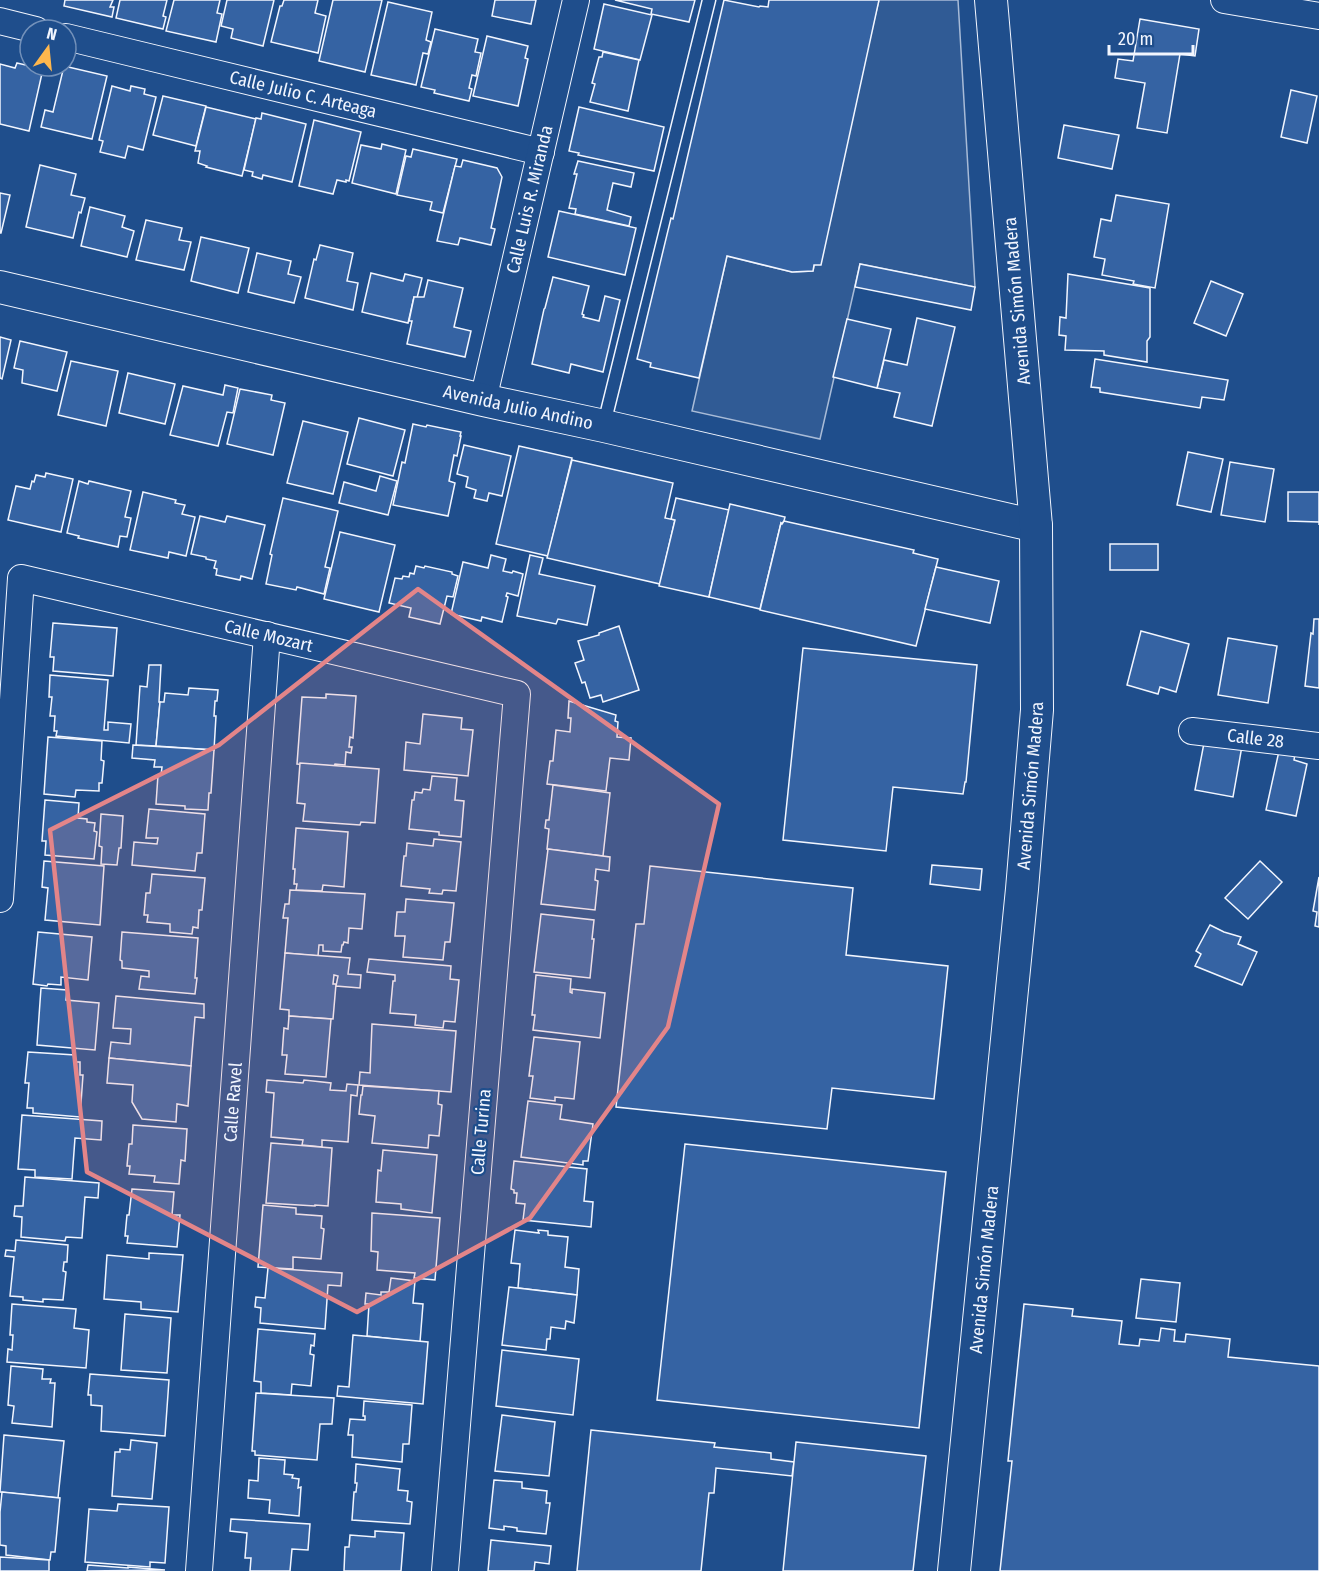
<svg xmlns="http://www.w3.org/2000/svg" width="1319" height="1571" viewBox="0 0 1319 1571" font-family="'Fira Sans Condensed',sans-serif">
<rect width="100%" height="100%" fill="#1f4e8c"/>
<polygon fill="#305b95" stroke="#a8bbd7" stroke-width="1.5" points="879,0 958,0 975,287 860,264 820,439 692,411 727,256 792,272 813,271"/>
<g fill="#3563a3" stroke="#f2f6ff" stroke-width="1.5">
<polygon points="65,0 113,0 110,7 114,7 112,17 64,6"/>
<polygon points="120,0 167,0 163,16 166,17 163,29 116,18"/>
<polygon points="174,0 220,0 217,13 222,14 216,42 166,31"/>
<polygon points="227,0 274,0 263,46 231,38 233,29 221,26"/>
<polygon points="284,0 318,0 315,13 326,16 318,53 271,42 280,6 282,6"/>
<polygon points="333,0 382,0 365,72 319,61"/>
<polygon points="495,0 536,0 531,24 492,16"/>
<polygon points="615,0 695,0 689,22 651,14 652,9"/>
<polygon points="724,0 759,7 760,6 768,7 769,0 879,0 821,265 814,265 813,271 792,272 727,256 699,378 650,367 651,363 637,359 671,218 673,219"/>
<polygon points="388,2 432,12 426,40 431,42 428,54 423,53 416,85 371,75"/>
<polygon points="604,4 652,15 640,60 594,49"/>
<polygon points="1140,19 1199,29 1195,56 1180,54 1167,133 1137,128 1145,83 1115,78 1118,59 1133,61"/>
<polygon points="435,29 478,39 475,52 481,53 476,76 472,75 469,88 472,89 469,101 434,93 435,90 421,87"/>
<polygon points="487,36 528,46 525,58 528,59 518,106 473,96"/>
<polygon points="603,52 639,60 628,111 590,102 595,84 592,83 599,57 602,57"/>
<polygon points="17,63 43,69 29,131 0,124 0,64 15,68"/>
<polygon points="64,66 107,76 92,139 41,127 45,110 53,112"/>
<polygon points="112,86 130,91 131,86 145,89 144,94 156,97 143,150 128,146 125,158 100,152 103,141 99,140"/>
<polygon points="1291,90 1317,96 1307,143 1281,137"/>
<polygon points="163,96 206,106 196,146 153,135"/>
<polygon points="206,107 256,119 242,176 206,167 207,166 198,163 200,151 195,151"/>
<polygon points="579,107 664,127 654,171 578,155 579,153 569,151"/>
<polygon points="262,113 306,124 292,182 263,175 262,179 252,176 253,172 244,170 256,118 261,119"/>
<polygon points="314,120 361,132 349,181 346,180 346,182 337,180 333,194 299,186"/>
<polygon points="1064,125 1119,135 1112,169 1058,158"/>
<polygon points="382,144 406,150 396,194 352,183 361,145 381,149"/>
<polygon points="413,149 457,159 443,213 430,210 432,202 397,195 406,156 411,157"/>
<polygon points="463,160 497,168 502,177 491,228 495,229 491,245 460,238 458,245 437,241 455,166 461,167"/>
<polygon points="578,161 634,173 631,187 613,183 607,210 631,217 629,226 575,214 576,209 569,208 577,174 574,174"/>
<polygon points="40,165 76,174 71,195 85,198 81,213 79,212 73,238 26,227"/>
<polygon points="0,193 10,195 1,233 0,233"/>
<polygon points="1116,195 1169,204 1155,288 1133,284 1134,281 1102,275 1105,259 1094,257 1101,219 1111,221"/>
<polygon points="90,207 125,216 122,227 134,231 127,257 81,246"/>
<polygon points="559,211 636,228 625,275 548,257"/>
<polygon points="146,220 182,228 179,240 191,242 184,270 136,260"/>
<polygon points="201,237 249,248 238,293 191,281"/>
<polygon points="320,245 353,253 347,281 358,283 353,310 305,298 314,259 316,260"/>
<polygon points="257,253 291,261 288,274 301,277 294,303 248,292"/>
<polygon points="860,264 975,287 971,310 855,287"/>
<polygon points="371,273 403,281 405,274 422,278 417,298 414,297 408,323 362,312"/>
<polygon points="1068,274 1150,288 1150,337 1147,341 1147,362 1104,355 1104,351 1065,350 1066,336 1059,335 1060,317 1066,318"/>
<polygon points="553,277 589,286 582,314 584,315 583,317 599,321 605,296 620,300 603,372 571,364 569,373 532,364 544,309 545,308"/>
<polygon points="428,280 463,288 454,327 471,331 465,357 407,344 412,321 409,321 414,297 424,297"/>
<polygon points="1211,281 1243,294 1226,336 1194,323"/>
<polygon points="917,318 955,327 932,426 894,417 900,393 877,388 884,360 907,365"/>
<polygon points="847,319 891,329 877,388 833,377"/>
<polygon points="0,337 11,340 2,379 0,378"/>
<polygon points="20,341 67,352 57,391 22,383 23,370 14,368"/>
<polygon points="1095,359 1228,380 1224,400 1202,397 1200,408 1100,392 1100,388 1091,387"/>
<polygon points="71,361 118,371 106,426 58,415"/>
<polygon points="128,373 175,384 165,424 119,413"/>
<polygon points="225,385 238,388 233,413 227,412 218,446 170,435 183,386 223,395"/>
<polygon points="240,389 272,395 271,400 285,403 273,455 227,444"/>
<polygon points="359,418 405,430 393,476 347,464"/>
<polygon points="303,421 348,432 333,494 287,483"/>
<polygon points="413,424 426,427 427,425 461,432 460,436 461,436 457,456 454,455 449,481 455,483 448,516 393,505 402,462 405,463"/>
<polygon points="464,445 511,456 502,496 489,493 487,501 474,498 476,490 466,487 468,477 457,474"/>
<polygon points="519,446 572,458 548,556 496,544"/>
<polygon points="1188,452 1223,459 1211,512 1177,505"/>
<polygon points="572,460 673,483 665,518 675,520 660,584 547,558"/>
<polygon points="1230,462 1274,469 1265,522 1221,515"/>
<polygon points="46,473 73,479 61,532 8,520 16,486 30,489 32,481 34,482 36,475 45,477"/>
<polygon points="380,476 397,481 388,515 339,503 344,482 376,491"/>
<polygon points="79,481 88,484 89,481 131,491 125,517 131,518 127,537 120,536 118,547 78,538 79,536 67,533"/>
<polygon points="143,492 176,500 175,503 185,505 182,514 195,517 186,556 169,552 168,558 130,550"/>
<polygon points="1288,492 1319,492 1319,525 1319,522 1288,521"/>
<polygon points="283,498 338,511 325,567 330,568 324,594 297,587 296,590 266,584 272,555 270,554"/>
<polygon points="676,498 729,510 709,597 659,586 675,520 671,519"/>
<polygon points="730,504 785,517 784,521 782,524 781,523 760,609 709,597"/>
<polygon points="200,516 225,522 227,516 265,525 252,579 241,576 240,580 216,575 217,569 214,568 216,561 206,559 206,557 191,554"/>
<polygon points="784,521 914,550 913,553 938,559 916,646 760,610 781,523 782,524"/>
<polygon points="340,532 395,545 379,612 324,599"/>
<rect x="1110" y="544" width="48" height="26"/>
<polygon points="491,555 506,559 503,571 512,573 513,571 523,574 518,596 507,593 506,596 508,597 502,622 482,617 481,621 451,614 463,562 488,568"/>
<polygon points="530,555 543,558 539,574 595,586 587,625 558,619 556,624 517,616"/>
<polygon points="416,566 424,568 425,566 452,572 452,574 458,576 453,597 447,596 440,624 409,617 411,608 389,603 395,578 402,579 403,576 409,577 410,573 414,574"/>
<polygon points="936,567 999,581 990,623 925,609"/>
<polygon points="1314,619 1319,619 1319,688 1305,686 1311,633 1313,634"/>
<polygon points="53,623 117,628 113,676 53,671 54,657 50,657"/>
<polygon points="619,626 639,690 603,702 601,695 590,698 585,682 582,683 575,663 584,660 578,641 599,635 599,633"/>
<polygon points="1141,631 1189,644 1176,692 1160,687 1158,694 1127,685"/>
<polygon points="1228,638 1277,646 1268,703 1218,695"/>
<polygon points="803,648 977,665 966,782 965,782 963,794 893,787 886,851 783,840"/>
<polygon points="149,665 161,665 159,702 160,702 156,746 136,745 140,686 147,687"/>
<polygon points="50,675 108,680 104,730 108,730 108,722 131,724 129,743 56,736 57,731 54,731 55,716 50,716 52,697 49,697"/>
<polygon points="189,688 218,690 217,701 215,701 214,716 216,716 214,750 156,746 160,702 164,702 165,693 188,695"/>
<polygon points="326,694 356,696 353,738 350,737 349,747 352,747 351,753 346,752 345,765 335,764 334,766 297,764 302,697 326,698"/>
<polygon points="569,701 616,715 615,721 618,722 617,737 631,738 629,760 610,758 606,791 547,784 550,761 553,761 556,730 570,732 571,718 568,718"/>
<polygon points="423,714 462,718 461,729 473,730 468,776 404,770 406,742 420,744"/>
<polygon points="48,737 102,741 101,760 104,761 102,783 99,783 99,791 76,790 75,797 44,794"/>
<polygon points="1204,743 1242,746 1233,797 1195,790"/>
<polygon points="133,745 214,750 211,793 209,793 208,810 185,809 185,806 156,804 158,775 161,775 162,767 154,767 155,760 132,758"/>
<polygon points="1279,751 1295,754 1294,760 1307,764 1296,816 1266,810"/>
<polygon points="300,763 379,769 375,823 361,822 360,825 303,821 305,804 297,803"/>
<polygon points="432,776 457,778 455,800 464,801 461,837 439,835 439,832 409,829 412,800 414,800 415,792 422,793 423,789 430,790"/>
<polygon points="553,785 610,793 603,856 547,849 549,829 545,828 546,820 549,820"/>
<polygon points="45,800 79,803 78,818 87,819 87,822 95,823 94,831 97,832 94,859 45,855 46,841 42,841"/>
<polygon points="149,809 205,814 202,853 197,853 195,871 132,865 134,842 157,844 158,838 146,838"/>
<polygon points="101,814 123,816 121,848 119,848 117,865 101,864 102,847 99,846"/>
<polygon points="296,828 348,832 344,887 323,885 322,891 296,890 297,884 294,884 295,869 293,869"/>
<polygon points="434,839 461,842 456,891 443,890 442,894 429,893 430,889 401,886 404,856 406,856 407,843 433,846"/>
<polygon points="548,849 610,857 609,871 596,869 595,880 598,881 595,910 541,904"/>
<polygon points="44,861 104,866 100,925 45,920 48,888 42,887"/>
<polygon points="1260,861 1282,882 1248,919 1225,898"/>
<polygon points="932,865 982,869 980,890 930,884"/>
<polygon points="650,866 853,888 846,955 948,966 934,1099 832,1088 827,1129 616,1107 636,924 644,924"/>
<polygon points="152,874 205,878 202,910 199,910 198,928 193,927 192,934 170,932 170,924 147,922 148,915 144,915 146,893 150,893"/>
<polygon points="1319,877 1319,927 1315,926 1317,912 1313,911"/>
<polygon points="290,890 365,894 362,929 349,928 348,943 344,942 343,945 342,945 341,952 323,951 323,945 319,945 318,956 285,953 288,918 283,918 285,904 289,904"/>
<polygon points="406,899 454,903 450,942 445,942 443,960 403,957 405,936 395,936 397,912 405,912"/>
<polygon points="541,914 594,920 592,939 594,939 590,978 534,972"/>
<polygon points="1210,925 1224,932 1241,937 1238,944 1257,952 1242,985 1195,966 1201,954 1196,951"/>
<polygon points="38,932 92,937 88,980 61,977 61,985 48,984 47,986 33,984"/>
<polygon points="122,932 198,938 195,978 197,978 195,994 139,989 141,976 149,977 149,971 122,968 122,961 120,960"/>
<polygon points="285,953 350,958 348,974 361,975 360,988 336,986 338,976 334,975 333,984 336,984 333,1019 289,1016 289,1010 280,1009"/>
<polygon points="369,959 451,966 450,979 459,980 455,1022 444,1021 443,1028 415,1025 416,1015 390,1013 393,981 395,981 395,975 367,972"/>
<polygon points="536,975 571,979 570,992 572,993 572,989 605,993 600,1038 533,1030 535,1015 532,1015"/>
<polygon points="41,988 67,990 66,1000 99,1003 95,1050 37,1045"/>
<polygon points="116,996 204,1004 204,1018 195,1017 191,1066 109,1058 111,1042 130,1044 131,1029 113,1028"/>
<polygon points="289,1016 331,1019 326,1077 285,1074 287,1055 282,1055 284,1028 288,1029"/>
<polygon points="372,1024 456,1031 451,1092 359,1085 360,1072 370,1073"/>
<polygon points="534,1037 580,1042 574,1099 555,1097 555,1101 530,1098 533,1076 529,1076"/>
<polygon points="28,1052 75,1055 74,1062 80,1062 80,1075 83,1075 80,1117 33,1113 33,1108 27,1108 29,1083 25,1083"/>
<polygon points="109,1058 191,1066 188,1106 177,1104 176,1122 142,1119 132,1102 133,1085 107,1083"/>
<polygon points="267,1080 303,1083 304,1080 331,1083 330,1090 346,1091 347,1084 358,1085 357,1096 351,1095 348,1142 322,1140 322,1147 302,1145 303,1140 271,1137 274,1093 266,1092"/>
<polygon points="363,1086 439,1091 438,1104 442,1105 439,1136 429,1135 428,1148 372,1143 375,1116 359,1114 361,1095 362,1095"/>
<polygon points="528,1101 562,1105 560,1119 593,1124 588,1161 583,1161 583,1165 521,1157"/>
<polygon points="22,1115 102,1121 101,1140 75,1138 72,1179 35,1177 35,1170 18,1169"/>
<polygon points="133,1125 187,1129 185,1161 181,1160 179,1184 154,1182 155,1176 129,1174 130,1166 127,1166 129,1144 132,1144"/>
<polygon points="271,1143 332,1148 328,1206 315,1205 315,1206 266,1203"/>
<polygon points="685,1144 946,1172 919,1428 657,1400"/>
<polygon points="383,1150 437,1155 432,1213 401,1209 401,1204 376,1202 378,1170 381,1171"/>
<polygon points="514,1161 587,1169 584,1201 593,1202 591,1227 523,1220 525,1204 516,1203 517,1193 514,1193 514,1190 511,1189"/>
<polygon points="25,1177 99,1183 98,1198 85,1197 82,1238 66,1237 65,1241 21,1237 22,1217 14,1216 15,1206 23,1206"/>
<polygon points="132,1189 174,1192 172,1215 180,1215 177,1247 127,1243 128,1236 125,1236 127,1215 129,1215"/>
<polygon points="263,1205 296,1208 296,1214 322,1216 321,1228 324,1229 321,1259 293,1257 293,1269 258,1267"/>
<polygon points="372,1213 440,1218 435,1280 414,1278 415,1273 377,1270 378,1252 371,1251"/>
<polygon points="515,1230 539,1233 538,1230 548,1231 548,1235 568,1237 565,1267 579,1269 577,1295 518,1288 520,1264 511,1263"/>
<polygon points="16,1240 68,1245 67,1262 64,1262 63,1271 66,1272 63,1300 43,1299 43,1302 23,1300 23,1297 10,1296 14,1257 5,1256 6,1250 15,1251"/>
<polygon points="149,1253 183,1255 178,1312 141,1309 141,1302 104,1299 107,1255 149,1259"/>
<polygon points="268,1268 342,1273 341,1286 328,1285 325,1329 260,1323 261,1308 255,1307 256,1297 265,1298"/>
<polygon points="391,1278 415,1281 413,1303 423,1304 420,1342 367,1336 369,1304 365,1304 366,1293 381,1295 381,1292 389,1292"/>
<polygon points="1141,1279 1180,1283 1176,1322 1136,1318"/>
<polygon points="509,1287 577,1295 574,1323 566,1321 565,1329 551,1327 550,1339 547,1339 546,1350 502,1345"/>
<polygon points="12,1304 76,1309 74,1328 89,1330 86,1368 7,1362 8,1349 12,1350 13,1335 10,1335"/>
<polygon points="1024,1304 1073,1309 1072,1316 1122,1321 1119,1344 1139,1346 1140,1339 1159,1341 1161,1328 1175,1330 1174,1341 1185,1342 1186,1334 1230,1339 1228,1357 1319,1366 1319,1571 1000,1571 1012,1461 1008,1461"/>
<polygon points="125,1314 171,1318 167,1373 121,1370"/>
<polygon points="258,1329 315,1334 314,1346 311,1345 310,1354 314,1355 311,1386 292,1384 291,1395 261,1393 261,1382 254,1381"/>
<polygon points="353,1335 428,1342 423,1404 337,1396 338,1386 349,1387"/>
<polygon points="502,1350 579,1359 573,1415 496,1406"/>
<polygon points="11,1366 43,1369 42,1379 51,1379 50,1383 55,1383 52,1427 12,1423 14,1406 8,1405"/>
<polygon points="90,1374 169,1380 165,1436 101,1431 102,1406 91,1405 91,1395 88,1395"/>
<polygon points="256,1393 334,1398 332,1424 320,1424 317,1460 255,1455 255,1451 252,1451"/>
<polygon points="364,1401 412,1405 409,1444 403,1444 402,1462 352,1457 353,1435 348,1435 350,1419 365,1420 365,1416 363,1416"/>
<polygon points="502,1415 555,1422 549,1476 495,1471"/>
<polygon points="591,1430 715,1443 714,1447 771,1453 771,1459 794,1462 792,1476 716,1468 714,1493 709,1493 701,1571 577,1571"/>
<polygon points="4,1435 64,1441 58,1498 0,1492"/>
<polygon points="131,1440 157,1443 152,1499 112,1496 115,1452 120,1452 120,1449 130,1450"/>
<polygon points="796,1442 926,1456 913,1571 783,1571"/>
<polygon points="259,1458 285,1460 284,1474 293,1475 292,1478 299,1479 298,1488 301,1487 299,1516 269,1513 270,1500 248,1498 249,1480 258,1481"/>
<polygon points="356,1464 400,1469 398,1490 408,1491 407,1501 412,1502 410,1524 352,1520 354,1492 356,1492 357,1483 355,1483"/>
<polygon points="494,1480 522,1482 522,1488 547,1491 546,1503 550,1503 546,1534 517,1531 517,1528 504,1526 504,1530 489,1528"/>
<polygon points="2,1492 60,1498 55,1552 51,1552 50,1560 6,1555 6,1546 0,1545 0,1512"/>
<polygon points="118,1504 169,1507 165,1563 150,1562 150,1567 85,1562 89,1509 117,1511"/>
<polygon points="231,1519 310,1524 308,1550 292,1549 290,1571 250,1571 251,1558 245,1558 247,1533 230,1531"/>
<polygon points="375,1531 404,1533 401,1571 344,1571 345,1547 349,1547 350,1535 375,1537"/>
<polygon points="491,1540 551,1546 549,1564 535,1562 534,1571 488,1571"/>
<polygon points="0,1557 49,1560 49,1571 0,1571"/>
<polygon points="88,1565 128,1568 128,1567 165,1570 87,1571"/>
</g>
<g fill="none" stroke-linecap="round" stroke-linejoin="round">
<defs>
<polyline id="service" points="604,424 709,0"/>
<g id="minor">
<polyline points="1224,0 1319,16"/>
<polyline points="0,21 36,30"/>
<path id="s1" d="M66,37L541,152"/>
<path id="s2" d="M483,400L576,0"/>
<path id="s3" d="M1192,731L1319,746"/>
<path id="s4" d="M0,899L21,578L517,694L445,1571"/>
<path id="s5" d="M199,1571L267,635"/>
</g>
<g id="tertiary">
<path id="s6" d="M0,287L483,400L604,426L1036,526"/>
<path id="s7" d="M954,1571L1022,889L1037,710L1036,526L991,0"/>
</g>
</defs>
<use href="#service" stroke="#f2f6ff" stroke-width="15"/>
<use href="#minor" stroke="#f2f6ff" stroke-width="28"/>
<use href="#tertiary" stroke="#f2f6ff" stroke-width="34"/>
<use href="#service" stroke="#1f4e8c" stroke-width="12"/>
<use href="#minor" stroke="#1f4e8c" stroke-width="26"/>
<use href="#tertiary" stroke="#1f4e8c" stroke-width="32"/>
</g>
<path fill="#e38589" fill-opacity="0.2" stroke="#e38589" stroke-width="4.5" stroke-linejoin="round" d="M418,589L719,804L668,1027L530,1218L357,1312L87,1172L50,830L219,745Z"/>
<g text-anchor="middle" dominant-baseline="central" stroke-width="4.5" stroke-linejoin="round" paint-order="stroke">
<g font-size="18" fill="#f2f6ff" stroke="#1f4e8c">
<text stroke="none"><textPath href="#s1" startOffset="244">Calle Julio C. Arteaga</textPath></text>
<text stroke="none"><textPath href="#s2" startOffset="206">Calle Luis R. Miranda</textPath></text>
<text transform="translate(1017 301) rotate(-95)">Avenida Simón Madera</text>
<text stroke="none"><textPath href="#s6" startOffset="532">Avenida Julio Andino</textPath></text>
<text stroke="none"><textPath href="#s4" startOffset="576">Calle Mozart</textPath></text>
<text stroke="none"><textPath href="#s3" startOffset="64">Calle 28</textPath></text>
<text stroke="none"><textPath href="#s7" startOffset="789">Avenida Simón Madera</textPath></text>
<text stroke="none"><textPath href="#s5" startOffset="470">Calle Ravel</textPath></text>
<text transform="translate(481 1132) rotate(-85)">Calle Turina</text>
<text stroke="none"><textPath href="#s7" startOffset="303">Avenida Simón Madera</textPath></text>
</g>
</g>
<g transform="translate(48 48) rotate(15)"><circle r="28" fill="#1f4e8c" stroke="#7391ba" stroke-width="1.5"/>
<path d="M0-4.5L10 22L0 15L-10 22Z" fill="#ffb74d"/>
<text y="-9" font-size="16" font-weight="bold" text-anchor="middle" fill="#f2f6ff">N</text>
</g>
<path d="M1109 45v9h84v-9" fill="none" stroke="#f2f6ff" stroke-width="3"/>
<text x="1118" y="45" font-size="18" fill="#f2f6ff" stroke="#1f4e8c" stroke-width="4.5" paint-order="stroke">20 m</text>
</svg>
